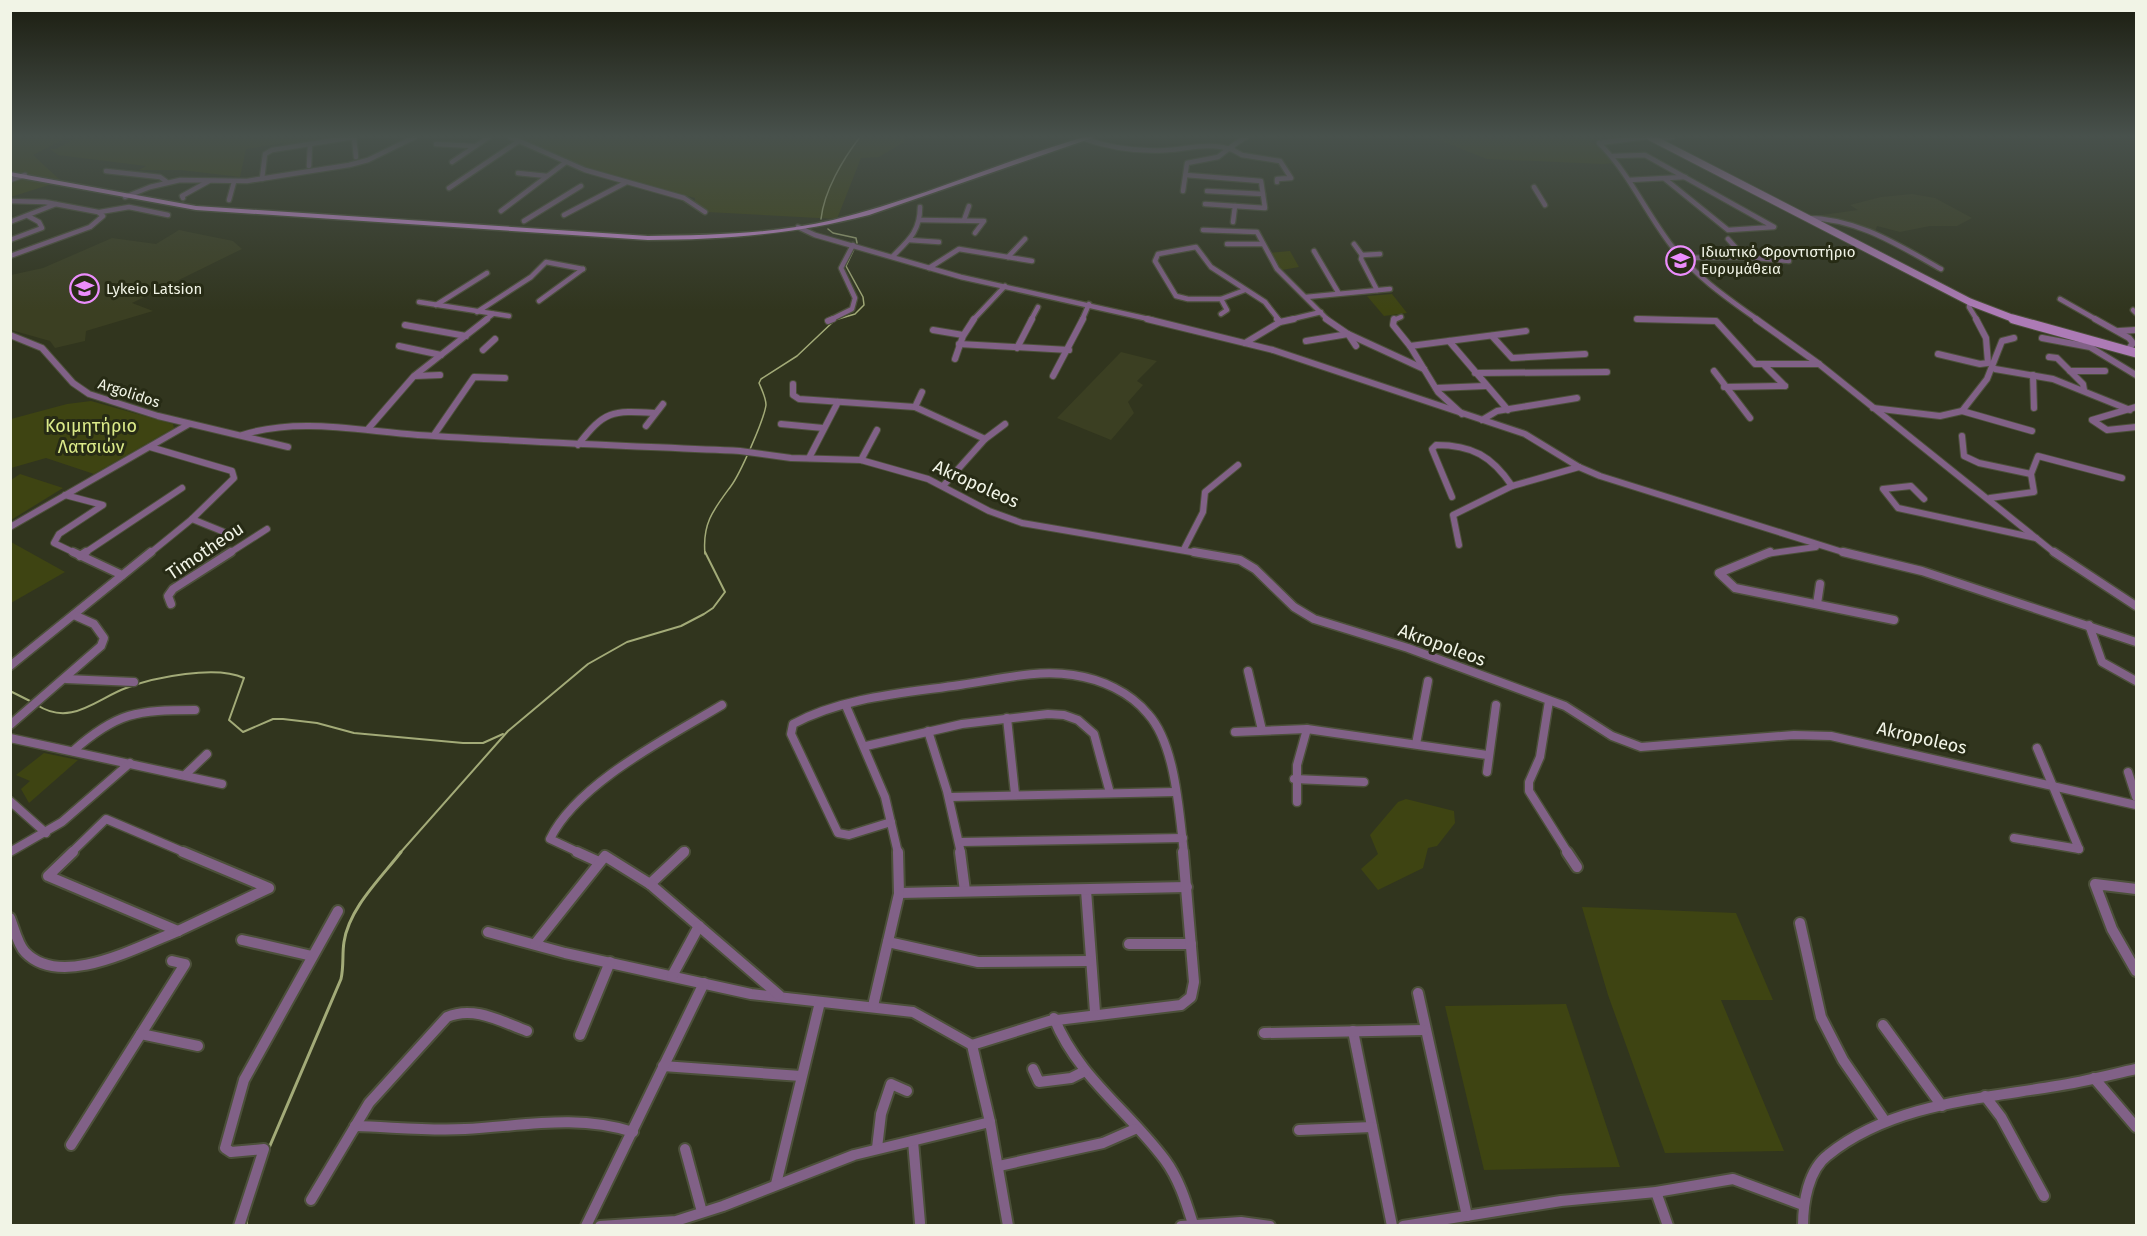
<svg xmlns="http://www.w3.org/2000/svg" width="2147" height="1236" viewBox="0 0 2147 1236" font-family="'Fira Sans',sans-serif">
<rect width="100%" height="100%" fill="#31351e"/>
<g fill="#3b3f22">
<polygon points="1912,194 1935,198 1972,218 1957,226 1930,226 1900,232 1877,226 1875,232 1822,215 1858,210 1850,205 1881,197"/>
<polygon points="179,230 233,241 242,249 132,303 153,311 86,331 85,341 55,348 50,341 11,330 11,275 43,268 112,238 156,244"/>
<polygon points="1121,352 1157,361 1137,381 1143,385 1128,402 1134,413 1111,440 1057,418"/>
</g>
<g fill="#3e4412">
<polygon points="10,137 68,137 33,155 61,181 11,197"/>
<polygon points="78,137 348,137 284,147 284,143 246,149 240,177 181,170 139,170 146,166 58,155 50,149 56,149"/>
<polygon points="513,137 905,137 904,142 879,157 861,158 837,219 707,212 695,203 695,198 585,168"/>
<polygon points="1431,137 1625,137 1589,140 1616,163 1602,164 1487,159"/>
<polygon points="1290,251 1299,267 1282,270 1268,253"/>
<polygon points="1392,294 1407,313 1384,316 1367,296"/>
<polygon points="91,401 173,424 174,428 94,474 46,458 11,468 11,419 67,404"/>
<polygon points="20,474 63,488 11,520 11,480"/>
<polygon points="10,542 11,542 65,572 11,603"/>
<polygon points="44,753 78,760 29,803 21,789 30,781 16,775"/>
<polygon points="1406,799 1454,811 1455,823 1437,846 1428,848 1423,868 1378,890 1361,869 1378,854 1370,835 1398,802"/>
<polygon points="1582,907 1736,913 1773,1000 1721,1000 1784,1151 1665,1153 1608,995"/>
<polygon points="1566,1004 1620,1167 1484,1170 1445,1006"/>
</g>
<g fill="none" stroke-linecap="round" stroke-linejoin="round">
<g stroke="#a3ab78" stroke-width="1.5">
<path d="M821,219C824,191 843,159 860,137"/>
<path d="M705,554C702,523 714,509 731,486C740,474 764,420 766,405C766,398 762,390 759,383L761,379L797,356L835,320L855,314L864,305L863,297L846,266L857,243L856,238L833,233L828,229"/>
</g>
<g stroke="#a3ab78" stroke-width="2">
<polyline points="10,691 32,702"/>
<path d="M37,705C71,727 96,699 126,688C155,677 216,665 244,678L229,720L243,732L273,719H283L317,723L354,733L463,743H483L503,734"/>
<polyline points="400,853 508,731 588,664 627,642 681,626 704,614 713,608 725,592 705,552"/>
</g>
<g stroke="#a3ab78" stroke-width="3">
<path d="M269,1148L341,979C344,966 342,954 344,942C349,908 381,878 401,852"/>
<polyline points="246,1226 247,1217"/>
</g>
<defs>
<g id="street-far3">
<polyline points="510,137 585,170 684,198 705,212"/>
<polyline points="1246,137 1232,146 1233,150 1242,155 1280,161 1291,178 1277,179 1277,182"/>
<path d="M1647,137L1599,143C1629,173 1645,211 1671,245C1695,276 1727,298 1758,320"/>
<path d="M1085,139C1111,148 1141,152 1168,150C1191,148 1211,142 1233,150"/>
<polyline points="1656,140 1672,137"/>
<polyline points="436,144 474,146"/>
<polyline points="1613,156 1645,155 1774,227 1728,230 1665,179"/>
<polyline points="452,162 489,137"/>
<polyline points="309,166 310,144"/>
<polyline points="106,171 160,177 167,182"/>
<polyline points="518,173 547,176"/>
<polyline points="1186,175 1261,181 1265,208 1205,204"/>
<polyline points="262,179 265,154 272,150 354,137 356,157"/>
<polyline points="10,180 25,175"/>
<polyline points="1629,180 1685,177"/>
<polyline points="1534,187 1545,205"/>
<polyline points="449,188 519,141"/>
<polyline points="1183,191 1187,163 1218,157 1231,147"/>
<polyline points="1207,191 1263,194"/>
<polyline points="125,197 150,187 180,180 247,181 349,165 368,160 415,137"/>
<polyline points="183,198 182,196 209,181"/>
<polyline points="229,200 234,182"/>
<polyline points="10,201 45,202 98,212 103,216 90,227 10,256"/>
<polyline points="501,211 566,162"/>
<polyline points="100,212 129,207 168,215"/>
<polyline points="564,215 625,183"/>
<path d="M1806,218C1857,218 1898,245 1941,269"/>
<polyline points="920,220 984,221 975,233"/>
<polyline points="964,220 969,206"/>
<polyline points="524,221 581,186"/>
<polyline points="10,222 56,204"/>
<polyline points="1233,222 1235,206"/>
<polyline points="798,227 815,235 961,277 1153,320"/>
<polyline points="1203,230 1257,232 1277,269 1328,320"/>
<polyline points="1728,239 1744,257"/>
<polyline points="10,240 42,228 39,222 28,216"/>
<polyline points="909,240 939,242"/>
<polyline points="1227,244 1263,244"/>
<polyline points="1354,244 1362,255"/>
<polyline points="1314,251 1338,292"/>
<path d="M893,256C909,240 920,231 920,207"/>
<polyline points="1008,257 1025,239"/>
<polyline points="1682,258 1744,257 1789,261"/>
<polyline points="929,268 959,249 1032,261"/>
<polyline points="1377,290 1361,259 1362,255 1380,254"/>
<polyline points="1306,297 1390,289"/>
<polyline points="1221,299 1188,299 1176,296 1155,261 1158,254 1196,247 1211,267 1265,302 1279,320"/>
<polyline points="2060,299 2097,320"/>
<polyline points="539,301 583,269"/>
<polyline points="419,302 509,316"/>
<polyline points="1970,302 1969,307 1977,320"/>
<polyline points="436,305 487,273"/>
<polyline points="2133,310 2136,313"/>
<polyline points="477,312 531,277 546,262 583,269"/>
<polyline points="1221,314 1227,310 1221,299 1245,290"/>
<polyline points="1637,319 1682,320"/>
<polyline points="485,320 493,314"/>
<polyline points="830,320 852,309 855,298 841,268 853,245"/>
<polyline points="973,320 1005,286"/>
<polyline points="1031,320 1038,307"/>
<polyline points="1082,320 1089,304"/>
<polyline points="1288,320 1321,312"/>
<polyline points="1394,320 1401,317"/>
</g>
<g id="street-far2">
<polyline points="1147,319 1273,350 1525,434 1579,467 1600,476 1849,554"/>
<polyline points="1277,319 1280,322"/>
<polyline points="1326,319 1348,334 1356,346"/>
<polyline points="1394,319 1393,325 1410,346 1438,392 1462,414"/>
<polyline points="1637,319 1716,321 1755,364 1763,364 1785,386"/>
<polyline points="1756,319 1819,364 2056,554"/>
<polyline points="2095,319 2129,338 2133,343 2128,350"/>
<polyline points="828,321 833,319"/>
<polyline points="405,325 466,336"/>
<polyline points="933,330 963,335"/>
<polyline points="2119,331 2136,330"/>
<polyline points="10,335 42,348 73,383 89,394 158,416 288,447"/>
<polyline points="1492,336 1512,358 1585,354"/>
<polyline points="2014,338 2002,341 1987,379 1962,411 2032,431"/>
<polyline points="2042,338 2090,347 2136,375"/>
<polyline points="1306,341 1348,334 1424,369"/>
<polyline points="1449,341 1508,410"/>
<polyline points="1245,343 1280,322 1294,319"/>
<polyline points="959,344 1069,350"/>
<polyline points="399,346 441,355"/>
<polyline points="1410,346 1526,331"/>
<polyline points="1017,348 1032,319"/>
<polyline points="483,350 495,339"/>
<polyline points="1938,354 1980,364 1988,363 1986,338 1976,319"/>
<polyline points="2049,357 2057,358 2083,384 2084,390"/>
<polyline points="955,359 963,336 974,319"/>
<polyline points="1763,364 1819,364"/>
<polyline points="1995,369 2053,379 2130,410"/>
<polyline points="1714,371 1750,418"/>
<polyline points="2070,371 2105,371"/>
<polyline points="1475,373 1607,372"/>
<polyline points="2033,375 2034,408"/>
<polyline points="415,376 440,375"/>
<polyline points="1053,376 1083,319"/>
<polyline points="793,384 793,395 799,399 915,407 985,439"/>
<polyline points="1724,387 1785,386"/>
<polyline points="1436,388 1485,386"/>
<polyline points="915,407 922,392"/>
<polyline points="2136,407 2092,420 2107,430 2136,427"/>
<polyline points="1873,408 1940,416 1962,411"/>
<polyline points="1482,420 1497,411 1577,398"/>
<polyline points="781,424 823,428"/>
<polyline points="646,426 663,404"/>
<polyline points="368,429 414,376 487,319"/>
<path d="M242,435C299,417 360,431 418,435C525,442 633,446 740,451L791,458L861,460L928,479L989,511L1022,523L1203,554"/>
<polyline points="434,435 474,377 505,378"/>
<polyline points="1962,436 1964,456 1979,463 2031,474"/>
<path d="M578,445C604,411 612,410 654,413"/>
<polyline points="809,458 838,402"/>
<polyline points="861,460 877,430"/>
<polyline points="943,486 985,439 1005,424"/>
<polyline points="65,495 103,505 59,534 54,543 77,554"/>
<path d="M1452,497L1432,449L1436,445C1472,445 1492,456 1512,486"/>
<polyline points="1990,498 2034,492 2031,474 2038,456 2122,478"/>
<polyline points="1924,499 1911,486 1883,489 1898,508 2036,538"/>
<polyline points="192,519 224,532"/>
<polyline points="10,527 189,424"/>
<polyline points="1459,545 1453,515 1512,486 1579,467"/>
<polyline points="1184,549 1203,512 1205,492 1238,465"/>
<polyline points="83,554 182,488"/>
<polyline points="149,554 192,519 234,478 232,471 150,447"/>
<polyline points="228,554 267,529"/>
<polyline points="1766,554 1816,547"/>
</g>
<g id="street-far1">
<polyline points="73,552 122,575"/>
<polyline points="1194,552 1240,560 1255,569 1294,607 1314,619 1408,648 1565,706 1612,736 1641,747 1794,735 1831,736 2136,805"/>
<polyline points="1770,552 1719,573 1735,588 1894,620"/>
<polyline points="1843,552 1922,571 2136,642"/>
<polyline points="2054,552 2136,606"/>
<polyline points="80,556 86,552"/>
<polyline points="171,604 168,596 173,589 231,552"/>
<polyline points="1817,604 1820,584"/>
<polyline points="2089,625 2102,662 2136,681"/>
<polyline points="10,666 151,552"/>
<polyline points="1248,671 1262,730"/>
<polyline points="66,679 134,682"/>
<polyline points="1549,701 1540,757 1529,782 1529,791 1568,853"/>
<polyline points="846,706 885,797 898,853"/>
<polyline points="1007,718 1015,794"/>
<polyline points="10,725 101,646 104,638 94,624 74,615"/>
<polyline points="928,731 947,791 961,853"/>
<polyline points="1235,732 1307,729 1487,755"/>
<polyline points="10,738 222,784"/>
<polyline points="1416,744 1428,681"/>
<polyline points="866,746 962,724 1048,714 1064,715 1078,720 1094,734 1110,793"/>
<polyline points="2037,748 2079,849"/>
<path d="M73,751C117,712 137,710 195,710"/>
<polyline points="1487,772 1496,705"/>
<polyline points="2128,772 2136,797"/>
<polyline points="185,775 207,754"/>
<polyline points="1294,779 1364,782"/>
<polyline points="951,797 1175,792"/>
<polyline points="10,801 46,833"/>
<polyline points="1297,802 1297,765 1307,729"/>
<path d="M891,822L849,835L838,833L791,734L793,724C843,697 905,693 960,685C997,680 1035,669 1073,675C1101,679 1130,692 1148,714C1176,745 1179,813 1184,853"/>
<polyline points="2014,838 2079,849"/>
<polyline points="961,842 1183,838"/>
<polyline points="10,852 62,822 130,763"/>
<polyline points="71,853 106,819 186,853"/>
<path d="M580,853L550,839C577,783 669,737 722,705"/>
<polyline points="683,853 685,851"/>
</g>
<g id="street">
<polyline points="73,852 48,876 178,931"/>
<polyline points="577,852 599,862"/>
<polyline points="960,852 965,891"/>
<polyline points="1567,852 1577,867"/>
<polyline points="650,884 684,852"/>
<polyline points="2136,889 2095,884 2112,929 2136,971"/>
<polyline points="1086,890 1095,1012"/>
<polyline points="899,893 1187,887"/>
<path d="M10,918C14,928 18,945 25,952C61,990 139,946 178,931"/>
<polyline points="1800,923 1821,1017 1843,1060 1885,1121"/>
<polyline points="178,931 269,888 183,852"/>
<polyline points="488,932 565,953 751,994 913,1012 972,1045 990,1122 1008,1226"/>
<polyline points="242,940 312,956"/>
<polyline points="888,942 978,962 1090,961"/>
<polyline points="535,944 605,856 650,884 779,995"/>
<polyline points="1129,944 1191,944"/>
<polyline points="672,976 699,926"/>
<polyline points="1418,993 1467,1216"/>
<polyline points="873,1006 899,894 898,852"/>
<path d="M1054,1018C1078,1077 1128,1110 1165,1160C1179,1179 1186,1202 1193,1224"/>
<polyline points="1883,1025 1942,1106"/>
<polyline points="1353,1031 1392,1226"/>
<polyline points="1264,1033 1424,1030"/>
<polyline points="141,1034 198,1046"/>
<polyline points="580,1035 610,962"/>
<polyline points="972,1045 1049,1021 1181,1005 1191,997 1194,982 1183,852"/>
<polyline points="663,1066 801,1076"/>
<polyline points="1033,1069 1039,1082 1071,1078 1085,1071"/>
<polyline points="2094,1078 2136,1127"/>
<polyline points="1985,1096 2001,1117 2044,1196"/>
<path d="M355,1126C392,1127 428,1131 465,1129C523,1126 576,1114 633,1132"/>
<polyline points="1299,1130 1372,1127"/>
<polyline points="913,1141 920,1223"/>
<polyline points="71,1145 185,964 172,961"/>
<polyline points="877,1148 881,1114 891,1084 907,1091"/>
<polyline points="685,1149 702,1212"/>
<polyline points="999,1166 1103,1143 1135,1129"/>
<polyline points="776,1184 820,1002"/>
<polyline points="1656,1192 1668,1226"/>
<path d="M311,1200L369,1103L447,1017C474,1005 502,1022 527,1031"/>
<polyline points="239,1226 264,1149 231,1152 225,1148 244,1080 338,911"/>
<polyline points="586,1226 704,983"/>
<polyline points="600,1226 676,1221 723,1206 854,1155 990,1122"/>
<polyline points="1181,1226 1241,1222 1270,1226"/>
<polyline points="1403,1226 1561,1201 1656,1192 1733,1179 1803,1205"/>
<path d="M1803,1226C1803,1203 1808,1170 1828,1155C1891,1104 1979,1099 2056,1086C2083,1082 2109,1075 2136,1069"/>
</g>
<polyline id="secondary-far1" points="1650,137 1970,302 2017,320"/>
<polyline id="secondary" points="2013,319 2136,353"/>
<path id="primary" d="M1084,137H1095L869,215C795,234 723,240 648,240L196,210L10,176V172L196,206L648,236C710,235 773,234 833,220C919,199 1000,162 1084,137Z"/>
</defs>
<use href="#street-far3" stroke="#4c503a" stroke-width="7"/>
<use href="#street-far2" stroke="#4c503a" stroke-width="8"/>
<use href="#street-far1" stroke="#4c503a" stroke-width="11"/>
<use href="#street" stroke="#4c503a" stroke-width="14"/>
<use href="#secondary-far1" stroke="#4c503a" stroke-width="9"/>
<use href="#secondary" stroke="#4c503a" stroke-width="11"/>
<use href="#primary" stroke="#4c503a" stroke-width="3"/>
<use href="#street-far3" stroke="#816187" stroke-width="4.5"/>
<use href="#street-far2" stroke="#816187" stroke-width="6"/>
<use href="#street-far1" stroke="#816187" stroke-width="8"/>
<use href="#street" stroke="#816187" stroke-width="10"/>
<use href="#secondary-far1" stroke="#ad7bb6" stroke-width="7"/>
<use href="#secondary" stroke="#ad7bb6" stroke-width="9"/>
<use href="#primary" fill="#cf8edb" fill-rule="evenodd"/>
</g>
<linearGradient id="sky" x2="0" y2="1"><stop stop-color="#1b1d10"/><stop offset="0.44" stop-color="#48514c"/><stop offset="1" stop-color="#48514c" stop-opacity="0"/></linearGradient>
<rect width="2147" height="310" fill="url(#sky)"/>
<defs>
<symbol id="school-ring" viewBox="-11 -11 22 22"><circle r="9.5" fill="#272b15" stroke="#eb8dfc" stroke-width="1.5"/><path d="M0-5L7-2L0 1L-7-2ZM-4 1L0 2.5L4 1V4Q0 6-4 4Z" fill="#eb8dfc"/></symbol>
</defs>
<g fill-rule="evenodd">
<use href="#school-ring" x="1664" y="244" width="33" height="33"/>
<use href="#school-ring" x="68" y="272" width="33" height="33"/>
</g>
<g text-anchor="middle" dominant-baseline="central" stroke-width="6" stroke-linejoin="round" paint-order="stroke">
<g font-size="15" fill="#f1f4e6" stroke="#272b15" text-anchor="start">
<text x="1701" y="252">Ιδιωτικό Φροντιστήριο<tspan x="1701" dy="17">Ευρυμάθεια</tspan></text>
<text x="106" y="289">Lykeio Latsion</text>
</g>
<g font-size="15" fill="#f1f4e6" stroke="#272b15">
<text transform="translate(129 393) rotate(18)">Argolidos</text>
</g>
<g font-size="18" fill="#dbea89" stroke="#272b15">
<text x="91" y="426">Κοιμητήριο<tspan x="91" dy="21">Λατσιών</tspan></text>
</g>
<g font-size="18" fill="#f1f4e6" stroke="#272b15">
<text transform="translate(976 484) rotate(24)">Akropoleos</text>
<text transform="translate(205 551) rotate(-34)">Timotheou</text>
<text transform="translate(1442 645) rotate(20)">Akropoleos</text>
<text transform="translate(1922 738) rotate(13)">Akropoleos</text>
</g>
</g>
<rect width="2147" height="1236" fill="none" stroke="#f1f4e6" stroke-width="24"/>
</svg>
